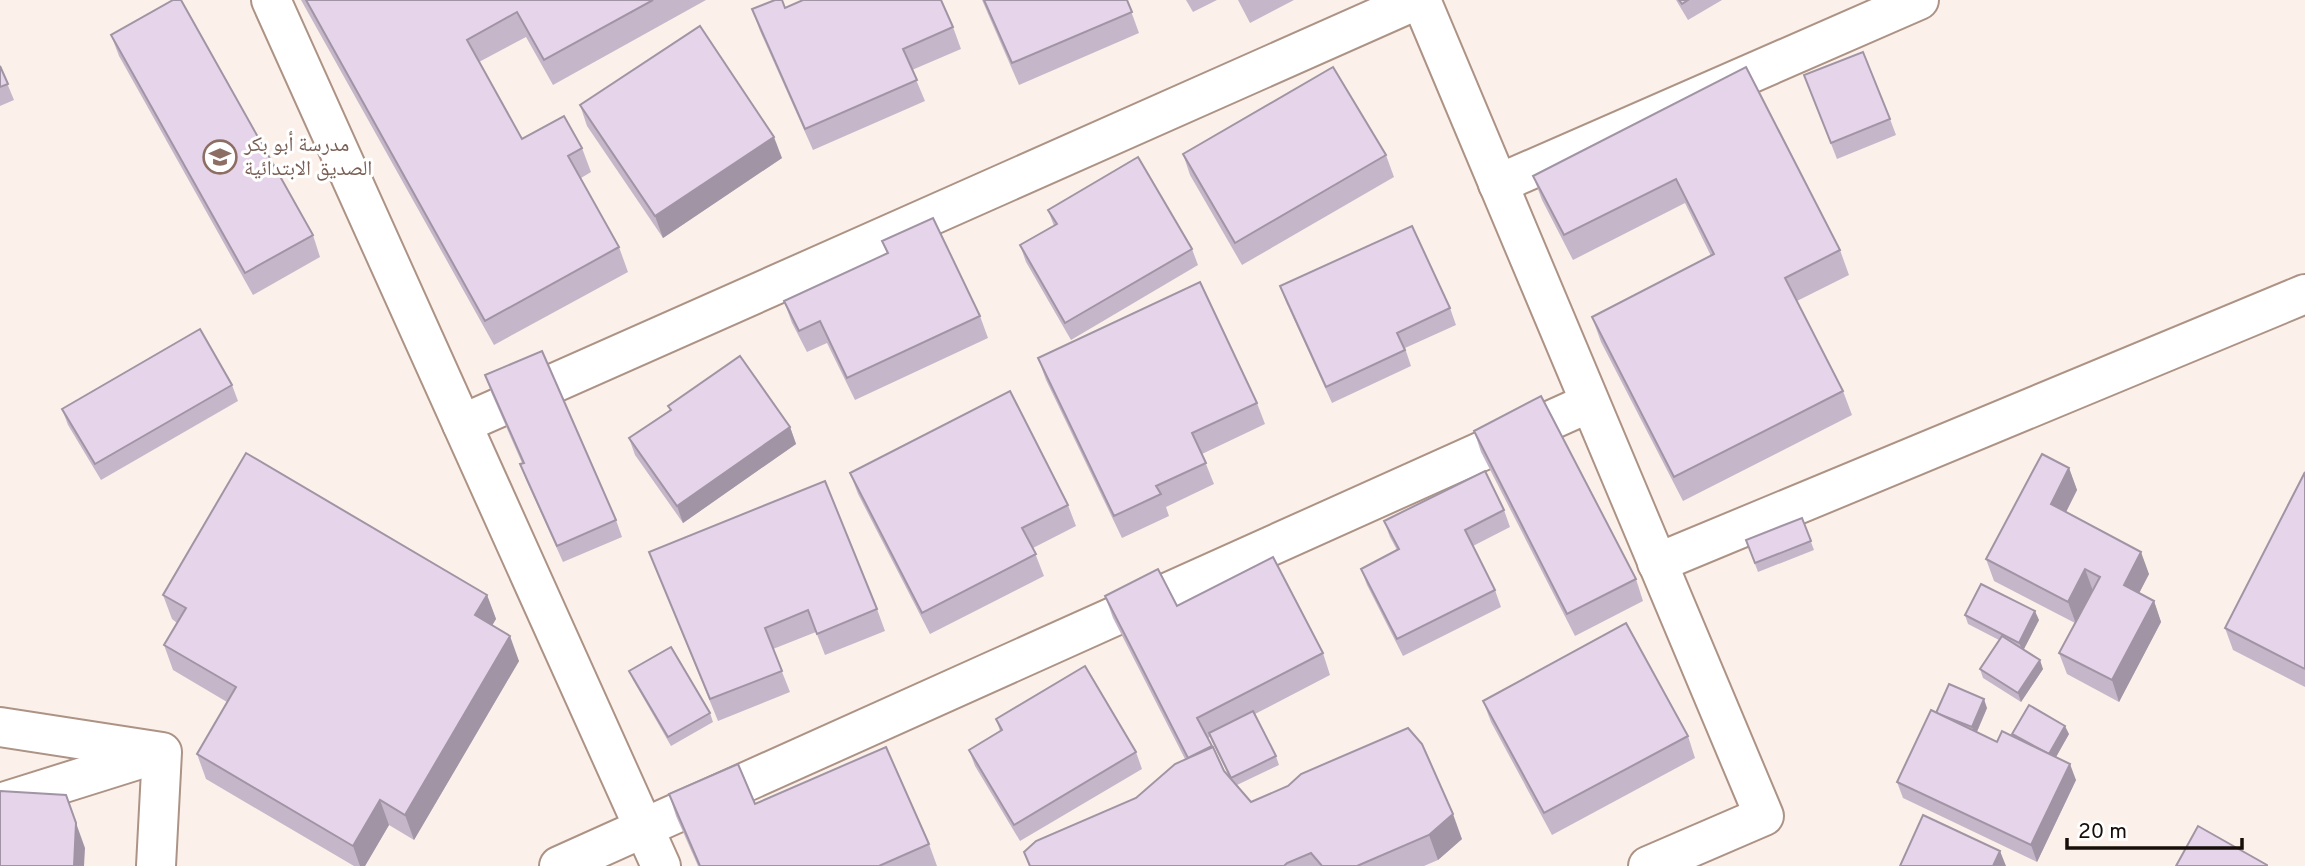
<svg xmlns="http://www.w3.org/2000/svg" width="2305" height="866" viewBox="0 0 2305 866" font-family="Overpass,'Noto Naskh Arabic',sans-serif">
<rect width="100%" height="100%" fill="#fcf1ea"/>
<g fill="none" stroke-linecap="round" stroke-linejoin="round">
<defs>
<g id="minor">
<polyline points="271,0 661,866"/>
<polyline points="1421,0 1764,816 1648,866"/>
<polyline points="1498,184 1919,0"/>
<polyline points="462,424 1417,0"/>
<polyline points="1657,563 2305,294"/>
<polyline points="0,727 162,752 156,866"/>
<polyline points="0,803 153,755"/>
<polyline points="559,866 1589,403"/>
</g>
</defs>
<use href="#minor" stroke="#ac9385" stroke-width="42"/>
<use href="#minor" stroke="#fff" stroke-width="38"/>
</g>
<g fill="#c6b6ca" fill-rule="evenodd">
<polygon points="301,0 706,0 553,85 526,37 479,62 522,139 582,148 591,172 581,178 619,247 628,272 494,345"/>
<polygon points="982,0 1127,0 1139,33 1019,85"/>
<polygon points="1186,0 1217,0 1193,12"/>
<polygon points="1238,0 1294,0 1250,23"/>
<polygon points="1676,0 1722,0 1688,20"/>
<polygon points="785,8 953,27 961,49 912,70 925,101 813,150 760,31 752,9"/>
<polygon points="111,35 313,235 320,257 253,295 119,56"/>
<polygon points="0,66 14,100 0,106"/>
<polygon points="1746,67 1840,250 1849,275 1797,301 1843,391 1852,415 1683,501 1601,342 1592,317 1711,256 1685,203 1573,260 1542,200 1533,176"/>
<polygon points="1804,75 1890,119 1896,135 1837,159"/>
<polygon points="580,105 782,158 663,238 587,126"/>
<polygon points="1183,154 1386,155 1394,177 1242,265 1190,175"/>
<polygon points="1048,210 1192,249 1198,265 1071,340 1026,262 1020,245 1054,226"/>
<polygon points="882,241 980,316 988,338 855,400 827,343 807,352 792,323 784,301 887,253"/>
<polygon points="1280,286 1450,308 1456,325 1405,348 1411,366 1332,403 1286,302"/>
<polygon points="1038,358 1257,403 1265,424 1202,454 1214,484 1166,507 1169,516 1122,538 1046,380"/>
<polygon points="485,375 616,520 622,537 563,562 526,480 520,464 522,463 491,392"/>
<polygon points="232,385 238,401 101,480 68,425 62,409"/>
<polygon points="668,406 790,427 796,444 683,523 635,455 629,438 670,410"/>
<polygon points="1474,431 1636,579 1643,601 1575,636 1481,452"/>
<polygon points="2069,468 2077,490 2066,512 2149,574 2139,593 2154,601 2161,622 2119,702 2067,674 2059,653 2075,623 1994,581 1986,559"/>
<polygon points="2305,472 2305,687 2233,650 2225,628"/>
<polygon points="850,473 1068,505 1076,526 1033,548 1044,576 930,634 858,494"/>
<polygon points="1504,510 1510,527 1473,546 1495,590 1501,607 1403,656 1367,585 1361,569 1397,550 1390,537 1384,521"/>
<polygon points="1802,518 1814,550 1758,572 1746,540"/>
<polygon points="649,552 877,609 885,631 825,655 816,632 773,649 790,692 718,721"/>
<polygon points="163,595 487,595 496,619 492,625 519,661 414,840 389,825 365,866 354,866 206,779 197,754 227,702 173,670 164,645 177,623 172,619"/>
<path d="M1105,596L1177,606L1323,653L1330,675L1255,714L1276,756L1279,765L1237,785L1251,802L1462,839L1438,860L1424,866H1029L1024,852L1136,798L1185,759L1113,618ZM1210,737L1212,742L1229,776L1224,771L1208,738Z"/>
<polygon points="1965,615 2039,620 2023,650 2043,669 2021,702 1983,678 1980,669 1999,640 1968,624"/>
<polygon points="629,671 710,713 713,722 671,746 633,680"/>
<polygon points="1483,701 1688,736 1695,758 1552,835 1491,722"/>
<polygon points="1987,708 1977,732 1997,742 2013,736 2012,734 2069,734 2056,757 2076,780 2037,862 1903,798 1897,782 1936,713"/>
<polygon points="996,719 1136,752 1142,769 1020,841 975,766 969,750 1000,731"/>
<polygon points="669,794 755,804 929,844 937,866 698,866 676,816"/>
</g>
<g fill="#a194a4">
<polygon points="774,137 782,158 663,238 655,216"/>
<polygon points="790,427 796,444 683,523 677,506"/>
<polygon points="2069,468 2077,490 2059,526 2051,504"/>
<polygon points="2141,552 2149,574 2132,607 2124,585"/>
<polygon points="2085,569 2093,591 2076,624 2068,602"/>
<polygon points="487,595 496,619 484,639 475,615"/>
<polygon points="2154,601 2161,622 2119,702 2112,680"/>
<polygon points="2035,611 2039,620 2023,651 2019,643"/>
<polygon points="510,636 519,661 414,840 405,815"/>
<polygon points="2040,660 2043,669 2021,702 2018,693"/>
<polygon points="1984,699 1987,708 1975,736 1972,727"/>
<polygon points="2065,726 2069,734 2052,764 2048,755"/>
<polygon points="2070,764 2076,780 2037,862 2031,845"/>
<polygon points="66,795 85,848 84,866 74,866"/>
<polygon points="380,800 389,825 365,866 360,866 353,846"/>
<polygon points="1453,814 1462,839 1438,860 1429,835"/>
<polygon points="2000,851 2006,866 1993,866"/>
</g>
<g fill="#e6d4eb" stroke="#a194a4" stroke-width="2">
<polygon points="173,0 181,0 313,235 245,273 111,35"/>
<polygon points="306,0 653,0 544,60 517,12 467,40 522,139 564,116 582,148 568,156 619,247 485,321"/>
<polygon points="775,0 782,0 785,8 803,0 941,0 953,27 903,49 917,80 805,129 752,9"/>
<polygon points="984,0 1127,0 1132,12 1012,63"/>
<polygon points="1679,0 1688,0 1682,4"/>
<polygon points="700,26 774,137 655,216 580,105"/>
<polygon points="1863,52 1890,119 1831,143 1804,75"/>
<polygon points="0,66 8,84 0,87"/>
<polygon points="1333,67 1386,155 1235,243 1183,154"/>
<polygon points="1746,67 1840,250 1785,278 1843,391 1674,477 1592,317 1714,254 1676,179 1564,235 1533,176"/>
<polygon points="1138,157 1192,249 1065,323 1020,245 1057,224 1048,210"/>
<polygon points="933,218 980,316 847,378 820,321 799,331 784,301 888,253 882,241"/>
<polygon points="1412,226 1450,308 1397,333 1405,350 1326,387 1280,286"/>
<polygon points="1200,282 1257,403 1192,433 1206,463 1156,486 1161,494 1114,516 1038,358"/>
<polygon points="200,329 232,385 95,464 62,409"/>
<polygon points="542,351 616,520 557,546 520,464 524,463 485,375"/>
<polygon points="740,356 790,427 677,506 629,438 671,410 668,406"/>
<polygon points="1010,391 1068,505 1022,528 1036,554 922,613 850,473"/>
<polygon points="1541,396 1636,579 1567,614 1474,431"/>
<polygon points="246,453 487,595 475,615 510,636 405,815 380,800 353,846 197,754 236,687 164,645 186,608 163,595"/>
<polygon points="2042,454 2069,468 2051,504 2141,552 2124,585 2154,601 2112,680 2059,653 2100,577 2085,569 2068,602 1986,559"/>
<polygon points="1485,471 1504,510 1465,530 1495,590 1397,639 1361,569 1399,549 1384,521"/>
<polygon points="2305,472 2305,669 2225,628"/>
<polygon points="825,481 877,609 817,634 808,610 765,628 782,671 710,699 649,552"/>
<polygon points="1802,518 1811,541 1755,563 1746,540"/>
<polygon points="1273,557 1323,653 1197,718 1212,746 1188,758 1105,596 1158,569 1177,606"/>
<polygon points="1981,584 2035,611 2019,643 1965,615"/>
<polygon points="1626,623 1688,736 1544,813 1483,701"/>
<polygon points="2002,636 2040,660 2018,693 1980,669"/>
<polygon points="671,647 710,713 668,737 629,671"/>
<polygon points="1085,666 1136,752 1014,825 969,750 1002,730 996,719"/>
<polygon points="1949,684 1984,699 1972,727 1936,713"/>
<polygon points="2029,705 2065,726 2049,754 2012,734"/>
<polygon points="1931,710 1997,742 2002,731 2070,764 2031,845 1897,782"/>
<polygon points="1253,711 1276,756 1231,778 1209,733"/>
<polygon points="1408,728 1422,744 1453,814 1429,835 1357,866 1322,866 1311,853 1287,863 1284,866 1030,866 1024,852 1036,841 1136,798 1175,764 1213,747 1224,771 1251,802 1288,786 1301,774"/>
<polygon points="886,747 929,844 879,866 700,866 669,794 738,764 755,804"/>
<polygon points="0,791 66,795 76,823 74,866 0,866"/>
<polygon points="1923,815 2000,851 1993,866 1900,866"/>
<polygon points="2198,826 2267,865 2267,866 2176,866"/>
</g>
<defs>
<symbol id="school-ring" viewBox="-11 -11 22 22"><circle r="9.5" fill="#fff" stroke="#8d6e63" stroke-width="1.5"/><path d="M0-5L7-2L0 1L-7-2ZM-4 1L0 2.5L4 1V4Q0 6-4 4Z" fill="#8d6e63"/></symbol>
</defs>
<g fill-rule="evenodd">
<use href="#school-ring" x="201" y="138" width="38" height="38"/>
</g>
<g text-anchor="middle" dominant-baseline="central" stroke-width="6" stroke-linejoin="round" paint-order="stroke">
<g font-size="21" fill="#785e54" stroke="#fff" text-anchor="start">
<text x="244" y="145">مدرسة أبو بكر<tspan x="244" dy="24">الصديق الابتدائية</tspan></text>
</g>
</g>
<path d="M2067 838v10h175v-10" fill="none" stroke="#170e09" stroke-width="3.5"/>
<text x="2078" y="838" font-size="21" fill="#170e09" stroke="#ffffff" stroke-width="5" paint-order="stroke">20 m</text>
</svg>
